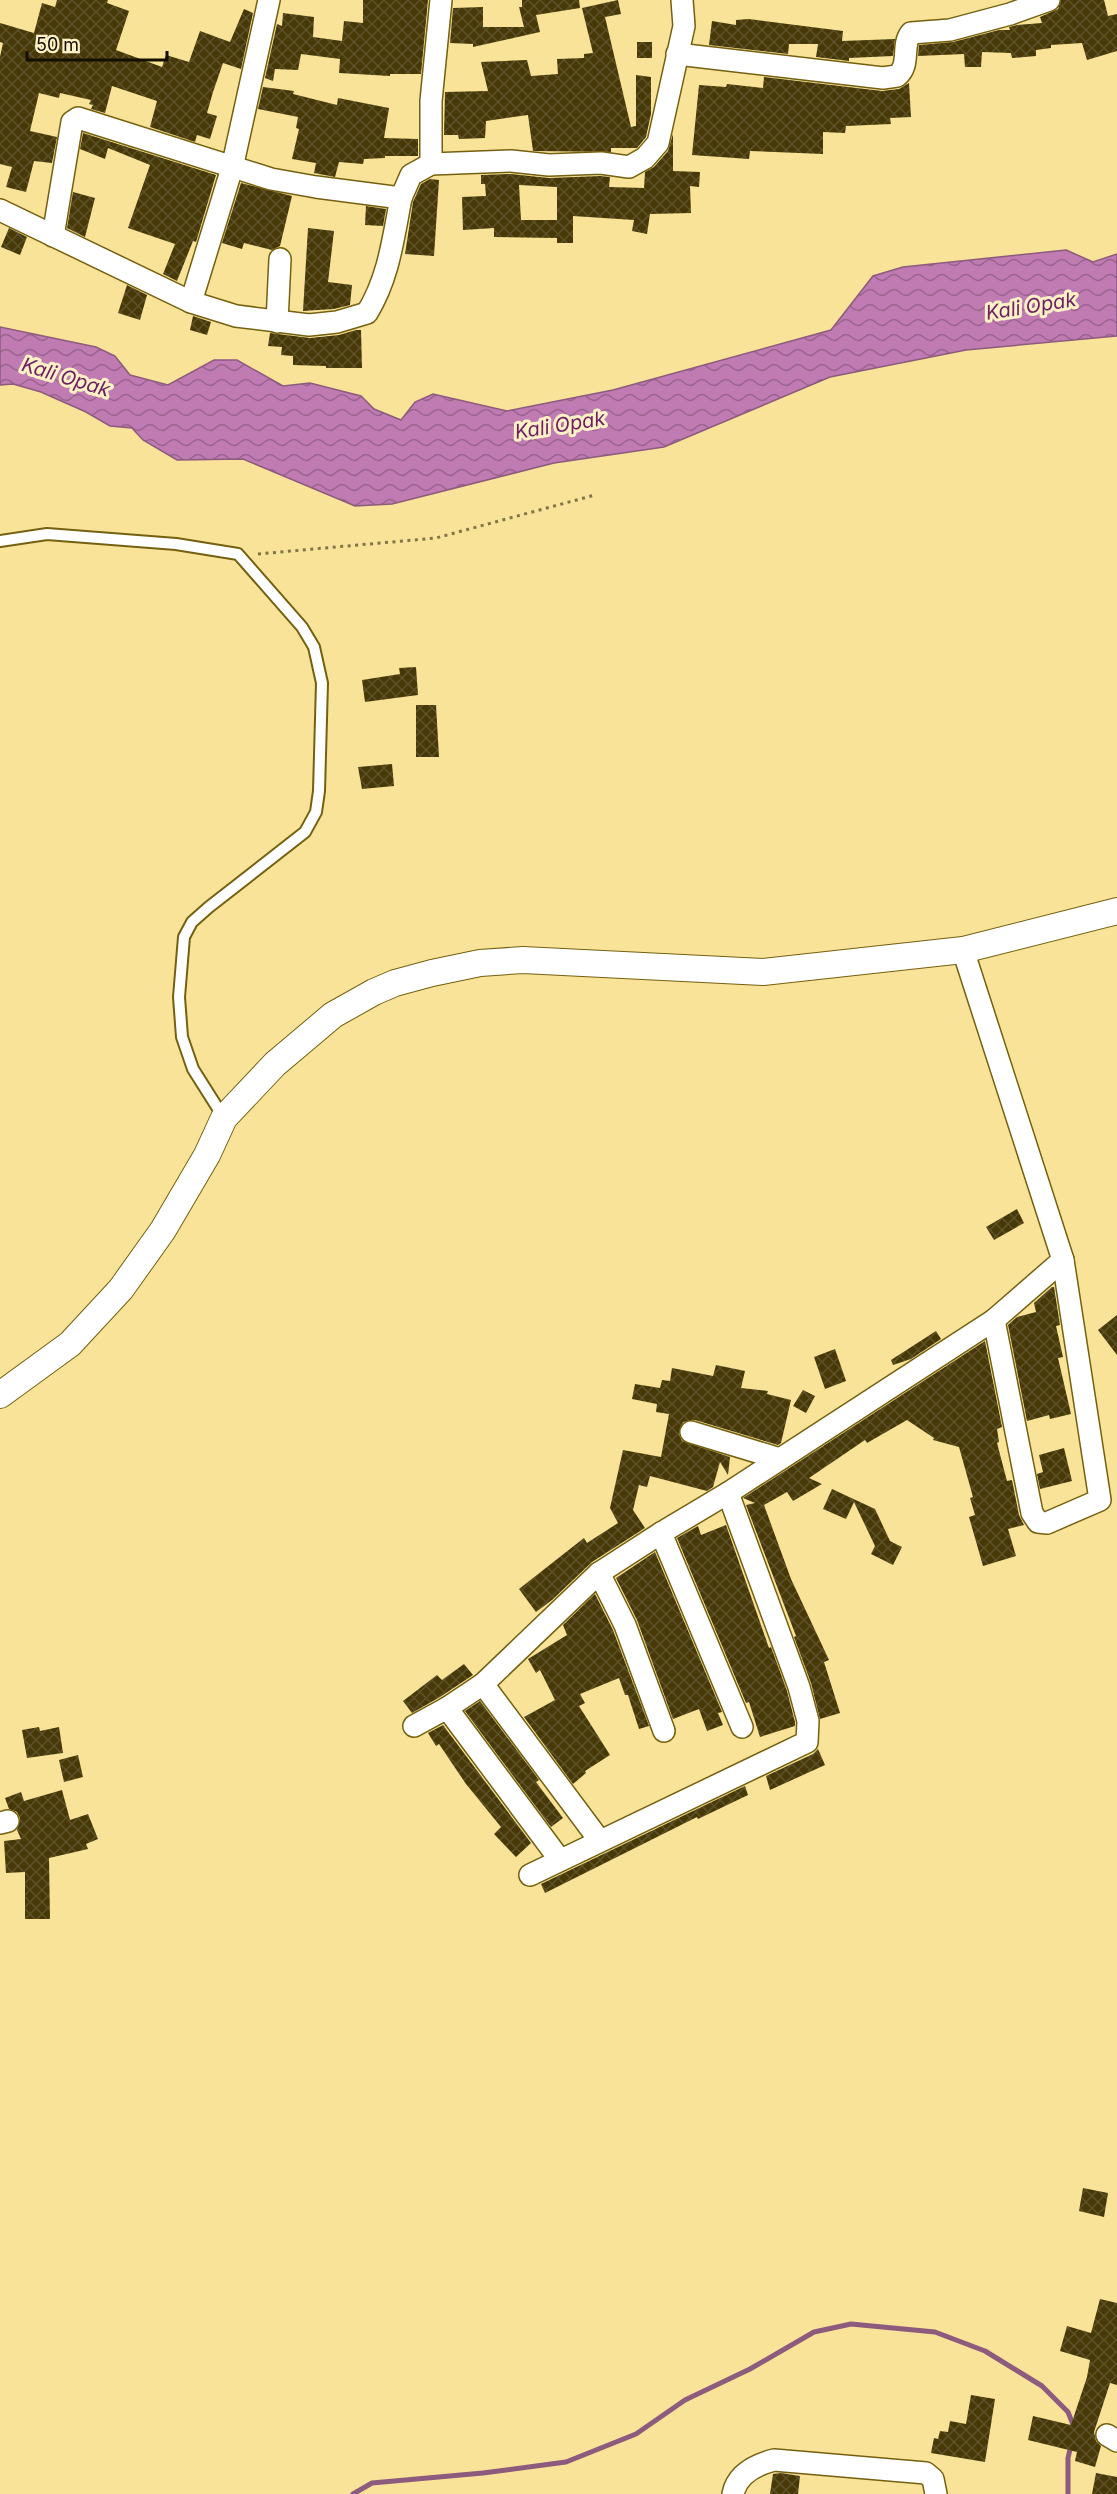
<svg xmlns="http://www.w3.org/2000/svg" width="1117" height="2494" viewBox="0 0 1117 2494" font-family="Inter,sans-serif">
<defs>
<pattern id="water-waves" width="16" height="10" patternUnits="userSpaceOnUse" patternTransform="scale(1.5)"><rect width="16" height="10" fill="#bf7bb2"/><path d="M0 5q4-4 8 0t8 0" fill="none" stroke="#9a638e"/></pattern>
<pattern id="building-cross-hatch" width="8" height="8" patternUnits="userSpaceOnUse" patternTransform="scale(1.5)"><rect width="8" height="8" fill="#463907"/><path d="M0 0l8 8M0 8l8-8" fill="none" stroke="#5d5229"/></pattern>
</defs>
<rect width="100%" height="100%" fill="#f8e399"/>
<polygon fill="url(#water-waves)" stroke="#8c5b7d" stroke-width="1.5" points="1066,250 1093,262 1117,254 1117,336 966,350 830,377 664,447 554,463 392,504 355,506 243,459 177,460 143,440 132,428 110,426 86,412 41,392 13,384 0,385 0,327 96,347 115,356 130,375 168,385 214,360 237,360 283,386 310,383 361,396 374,409 401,420 415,402 433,394 507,411 613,390 831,330 873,276 903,267"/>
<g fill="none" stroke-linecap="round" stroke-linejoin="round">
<g stroke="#8c5b7d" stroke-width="5">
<polyline points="353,2494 372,2483 483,2473 566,2462 636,2434 685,2400 750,2369 814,2332 851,2324 935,2332 985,2351 1042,2386 1068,2412 1074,2427"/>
<polyline points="1068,2494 1068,2458 1071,2445"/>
</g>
</g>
<g fill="url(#building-cross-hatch)" fill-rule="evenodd">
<polygon points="57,0 108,0 107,3 129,11 116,50 162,67 166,55 189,62 200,31 230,42 244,9 253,13 241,69 223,63 213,92 207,113 217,116 210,139 197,135 195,142 150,127 157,101 112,86 105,113 91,109 93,105 89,104 91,100 60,93 59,98 39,93 30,131 57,137 52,163 34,161 26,192 6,187 12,167 0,164 0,57 3,43 0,42 0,23 34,33 42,3 55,7"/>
<polygon points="363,0 428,0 421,74 390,74 390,76 339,73 340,59 301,54 298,70 275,69 273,81 265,78 277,24 282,26 283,13 314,17 313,37 342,41 344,21 363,23"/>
<polygon points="522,0 579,0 580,8 536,15 540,32 473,47 473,44 450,43 453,8 483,7 483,27 524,27 519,7 522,7"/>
<polygon points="618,0 621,14 605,17 631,127 636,126 636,75 651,77 651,114 646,137 637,148 611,148 611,152 533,151 528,115 486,121 485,138 459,139 458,135 444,135 445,92 488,91 481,62 527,60 531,76 558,74 557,59 584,58 584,54 593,53 582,8"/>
<polygon points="1061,0 1104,0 1108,16 1117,14 1117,51 1087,60 1082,43 1051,45 1051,48 1036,50 1036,56 1012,58 1011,53 982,52 981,67 965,67 964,54 918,56 919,45 953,42 999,30 1010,30 1009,27 1017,25 1042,23 1040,17 1058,9"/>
<polygon points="749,19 843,31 842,41 895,39 893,56 849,58 849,61 816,57 818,44 789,44 788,54 709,45 712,21 736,25 736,20"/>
<rect x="637" y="42" width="15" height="16"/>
<polygon points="764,77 882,91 899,89 909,83 911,117 890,118 891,124 846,126 845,133 823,132 823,154 750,151 749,159 692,155 699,85 726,87 727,84 763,88"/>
<polygon points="263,87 294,91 293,94 337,105 338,98 389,108 384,138 418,139 418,156 385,156 385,158 364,159 363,164 339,162 335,177 314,173 316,163 292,159 299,129 296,128 298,117 258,109"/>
<polygon points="83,133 216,175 196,242 193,241 177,281 163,274 175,244 128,228 150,165 108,148 105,159 80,149"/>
<path d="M673,134V171L700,172L699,187L690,186L691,213L650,214L647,234L632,231L634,220L573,216V243H557V238L494,237V228L463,230L462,197L486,196L485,184H481V175L511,174L549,178L600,176L610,177L609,187L644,188L645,172L654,167L668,151ZM519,185L557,187V220H521Z"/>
<polygon points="430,179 439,180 434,256 405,254 413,202 421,184"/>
<polygon points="241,183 292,196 280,246 272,250 244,243 242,249 222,243"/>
<polygon points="73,192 95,198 85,237 67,228"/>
<polygon points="366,206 386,209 383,226 365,225"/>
<polygon points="9,228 27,237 20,255 1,247"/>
<polygon points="308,228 334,231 328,282 352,285 350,305 334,309 303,311"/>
<polygon points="127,285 147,295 140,320 118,313"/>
<polygon points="193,316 211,322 207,335 190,330"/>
<polygon points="356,330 361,330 362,368 326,368 326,366 293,365 293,356 281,355 282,347 268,346 270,333 310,338 339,335"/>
<polygon points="416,667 418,695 365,702 362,680 400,674 399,668"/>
<polygon points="416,705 436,705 439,757 416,757"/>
<polygon points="392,764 394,786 362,789 358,767"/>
<polygon points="1017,1209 1024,1223 994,1240 986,1227"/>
<polygon points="1052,1287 1054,1287 1060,1325 1056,1326 1063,1357 1058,1358 1071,1414 1050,1419 1049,1415 1027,1421 1008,1325 1017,1317 1036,1312 1034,1303"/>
<polygon points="1117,1315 1117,1355 1098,1330"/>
<polygon points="936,1331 941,1339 911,1359 893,1365 891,1360"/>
<polygon points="985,1341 1002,1427 997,1429 999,1442 997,1443 1007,1481 1012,1480 1019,1515 1024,1525 1008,1529 1016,1556 983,1566 969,1517 975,1515 970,1498 973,1497 959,1447 933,1440 934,1438 907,1420 867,1443 865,1440 809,1478 822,1484 793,1501 787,1492 764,1505 791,1579 829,1660 824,1662 840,1713 820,1719 811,1683 794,1637 796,1636 746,1505 755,1503 743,1498"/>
<polygon points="835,1349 846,1381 825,1389 814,1357"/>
<polygon points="716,1365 745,1371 741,1388 768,1391 767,1394 791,1400 781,1443 778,1445 695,1420 683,1422 679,1434 682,1441 730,1457 728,1475 720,1462 713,1487 707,1491 650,1476 647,1487 639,1485 633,1510 645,1528 592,1562 552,1600 536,1612 519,1589 584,1538 587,1543 618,1523 610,1508 623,1450 661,1457 669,1414 656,1412 657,1404 632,1399 635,1384 660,1388 662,1380 670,1381 672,1368 713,1376"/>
<polygon points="803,1390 815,1396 806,1413 793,1406"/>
<polygon points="1064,1448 1072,1481 1040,1489 1037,1474 1043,1472 1039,1455"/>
<polygon points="832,1489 875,1509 890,1541 902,1547 893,1565 871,1554 875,1546 854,1502 846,1519 823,1509"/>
<polygon points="726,1525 769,1648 771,1647 787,1691 795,1722 795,1726 760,1737 749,1702 746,1703 677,1538 698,1526 701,1535"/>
<polygon points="655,1552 722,1712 718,1713 723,1725 707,1731 699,1709 673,1719 637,1620 616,1578"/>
<polygon points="595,1594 613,1630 649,1726 639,1729 628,1695 625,1695 619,1678 580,1694 585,1703 579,1706 610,1755 585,1771 586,1773 573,1784 524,1717 555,1700 540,1670 536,1673 528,1659 567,1635 563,1625"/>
<polygon points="464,1664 473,1675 440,1697 412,1713 403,1701 437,1675 442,1680"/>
<polygon points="480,1701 539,1780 536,1782 563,1818 551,1827 465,1711"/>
<polygon points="443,1725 531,1843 516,1857 494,1834 501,1827 466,1784 439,1744 436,1746 428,1733"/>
<polygon points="39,1727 40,1731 59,1727 63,1753 27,1758 22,1730"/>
<polygon points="818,1749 825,1765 770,1790 766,1776 813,1754"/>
<polygon points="78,1755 83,1777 64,1782 59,1760"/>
<polygon points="745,1786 748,1795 698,1819 697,1817 545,1893 541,1884"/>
<polygon points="62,1790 70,1820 88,1814 98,1839 86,1844 88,1849 49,1858 50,1919 25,1919 25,1872 6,1873 4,1841 21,1839 17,1830 20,1818 17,1812 9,1809 5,1798 21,1792 24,1801"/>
<polygon points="1083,2188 1108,2193 1104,2217 1079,2211"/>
<polygon points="1100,2299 1117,2303 1117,2385 1110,2383 1094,2432 1096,2441 1101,2446 1095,2467 1075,2461 1077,2452 1028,2440 1033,2416 1071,2425 1087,2377 1090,2360 1060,2351 1067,2326 1091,2333"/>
<polygon points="971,2395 995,2399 985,2462 931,2453 934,2438 938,2439 940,2431 948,2432 950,2421 966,2424"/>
<polygon points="781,2473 800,2476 798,2494 770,2494 773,2474"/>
<polygon points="1096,2473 1117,2477 1117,2494 1092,2494"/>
</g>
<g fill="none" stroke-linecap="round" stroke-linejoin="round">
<defs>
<polyline id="service" points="0,541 47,534 176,544 238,554 302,627 314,647 322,683 319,791 316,812 305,832 209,907 192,922 184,937 179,997 182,1037 193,1069 224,1118"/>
<g id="minor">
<path d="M677,54L883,78L897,76C911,65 901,45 911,33L950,30L1010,14L1049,0"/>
<polyline points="431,164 431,101 441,0"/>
<path d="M0,210L191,302L236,316L309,325L337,322L367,313C389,277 393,239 401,198"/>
<polyline points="53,236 72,122 78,118 271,179 316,187 401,198 411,175 431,164 511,161 549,165 601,163 629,167 645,158 658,143 684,26 682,0"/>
<polyline points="191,302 232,168 269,0"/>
<polyline points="277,322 280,259"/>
<polyline points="963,950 1063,1260 1100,1500 1047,1523 1038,1522 1032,1513 994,1320"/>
<polyline points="691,1432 780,1459"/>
<polyline points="661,1533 742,1727"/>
<polyline points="599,1573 625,1625 664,1731"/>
<polyline points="483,1684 600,1841"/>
<polyline points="447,1708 560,1860"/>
<polyline points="414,1726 447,1708 483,1684 599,1573 661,1533 728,1493 994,1320 1063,1260"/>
<polyline points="0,1823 8,1821"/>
<polyline points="530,1875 807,1742 808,1721 799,1687 728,1493"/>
<polyline points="1107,2435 1117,2441"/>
<path d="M733,2494C737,2474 755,2465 774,2460L926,2473L933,2479L936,2494"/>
</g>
<polyline id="tertiary" points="0,1395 70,1344 121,1289 163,1230 207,1155 224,1118 275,1064 333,1015 374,992 395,983 432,973 480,963 523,960 763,972 963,950 1117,911"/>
</defs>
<use href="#service" stroke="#74600f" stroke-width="14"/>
<use href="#minor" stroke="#74600f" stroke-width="24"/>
<use href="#tertiary" stroke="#74600f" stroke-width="28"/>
<polyline stroke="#827449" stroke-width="3" stroke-dasharray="3 4.5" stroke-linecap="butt" points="258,554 436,538 595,495"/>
<use href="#service" stroke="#fff" stroke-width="10"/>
<use href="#minor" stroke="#fff" stroke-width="21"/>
<use href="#tertiary" stroke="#fff" stroke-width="26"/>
</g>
<g text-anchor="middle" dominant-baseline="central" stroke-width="6" stroke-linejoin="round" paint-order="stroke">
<g font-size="20" font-style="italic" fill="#6f1d63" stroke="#fdf1c5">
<text transform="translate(1031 306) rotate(-9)">Kali Opak</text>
<text transform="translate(66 377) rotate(17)">Kali Opak</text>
<text transform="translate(560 425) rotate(-9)">Kali Opak</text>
</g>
</g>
<path d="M27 51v9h140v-9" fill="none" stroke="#150f00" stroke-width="3"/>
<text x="36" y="51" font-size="18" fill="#150f00" stroke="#fdf1c5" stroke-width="4.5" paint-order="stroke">50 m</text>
</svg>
